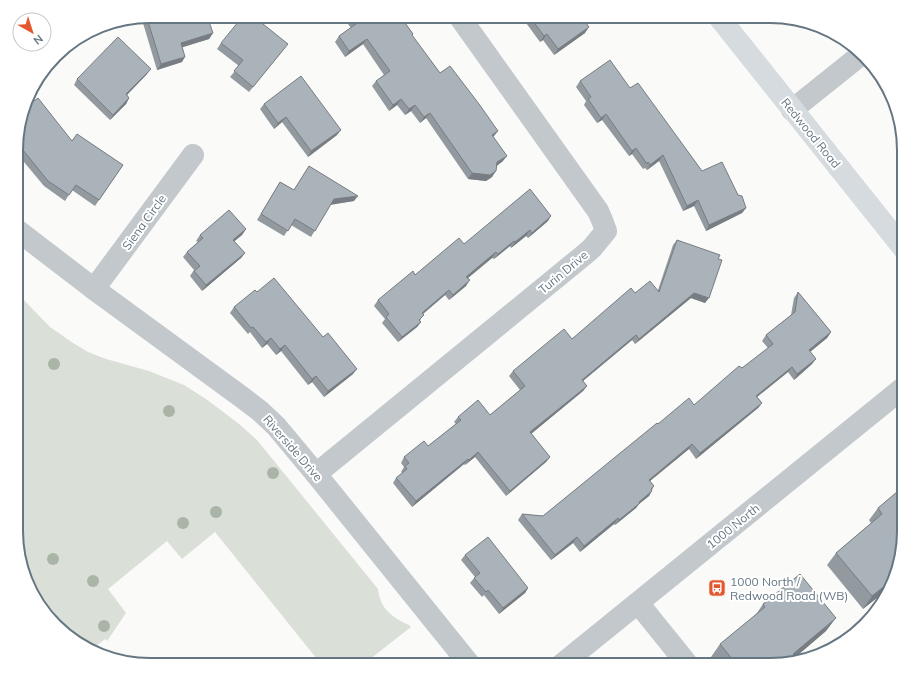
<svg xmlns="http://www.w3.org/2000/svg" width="920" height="681" viewBox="0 0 920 681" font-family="Mulish,sans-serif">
<rect width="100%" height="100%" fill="#fafaf8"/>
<path fill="#dadfd7" d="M17,293L50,327L73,343L88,352L106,359L149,371L184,385L206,399L239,424L257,440L378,589C378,592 379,595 380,598C383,611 397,620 409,625L411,627L370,659L374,665H320L321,664L215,532L182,559L167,541L108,589L126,613L107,641L105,639L91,650L62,632L30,590L16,540Z"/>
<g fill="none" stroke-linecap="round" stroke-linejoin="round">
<g stroke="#c3c8cc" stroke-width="22">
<polyline points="792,110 862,54"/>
<polyline points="17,230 94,289 243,398 260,411 276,426 316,474 470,665"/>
<polyline points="94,289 193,155"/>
<polyline points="316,474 584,255 592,248 606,231 602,220 598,211 459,16"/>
<polyline points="638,603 688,665"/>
<polyline points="561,665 904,387"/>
</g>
<polyline stroke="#d6dbdf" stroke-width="22" points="718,16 904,249"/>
</g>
<g fill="#aab4a7">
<circle cx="54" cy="364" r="6"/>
<circle cx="169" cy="411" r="6"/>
<circle cx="273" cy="473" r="6"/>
<circle cx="216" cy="512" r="6"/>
<circle cx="183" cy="523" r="6"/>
<circle cx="53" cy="559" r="6"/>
<circle cx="93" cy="581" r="6"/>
<circle cx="104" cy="626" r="6"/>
</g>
<g fill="#929a9f">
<polygon points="342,16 400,16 413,34 412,36 440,73 498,131 493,136 503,161 497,166 492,177 486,181 468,179 426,118 420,123 411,111 405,115 397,105 389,111 372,86 376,81 384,75 363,44 345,57 335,42 339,36 351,28"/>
<polygon points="521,16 581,16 585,33 554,55 543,40 540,42"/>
<polygon points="147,18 213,33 209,39 182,47 182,62 157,70 143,23"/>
<polygon points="221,43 284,49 249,92 230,77 239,66 217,49"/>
<polygon points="147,74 127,95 129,98 126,104 110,120 74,85 77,79"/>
<polygon points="580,81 630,88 702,171 738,195 746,208 742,213 706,231 694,206 683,211 659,161 647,170 645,168 643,169 632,154 629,156 602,120 597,123 584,105 586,101 576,87"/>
<polygon points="34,101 72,141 123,165 95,206 72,190 65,201 44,186 19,156 17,158 17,132"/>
<polygon points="264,104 337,135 308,157 282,122 274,129 260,109"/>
<polygon points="897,118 898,125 895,121"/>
<polygon points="309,166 354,201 331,204 311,237 291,225 284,236 257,220 280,182 294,190"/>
<polygon points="548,221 528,238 526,236 511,248 510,246 494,259 492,258 468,278 466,286 449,300 445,295 423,314 420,321 421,322 417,327 398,342 382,323 385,319 374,306 378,300 415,275 464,244"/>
<polygon points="246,229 242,235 234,241 245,253 241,258 202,291 190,276 194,270 183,257 187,252 198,242 196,241 200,235"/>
<polygon points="677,240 718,259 705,303 691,298 635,344 632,340 583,381 587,386 583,391 531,434 550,457 546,462 506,496 475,457 465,465 464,464 412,507 393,483 396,478 402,473 401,472 404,467 401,463 404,457 428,446 456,424 454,422 458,417 490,415 520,390 509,376 513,371 572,339 635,293 658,290 673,245"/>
<polygon points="257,292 353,374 324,397 312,382 308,385 281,351 276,355 267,344 262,348 250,332 248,334 230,313 234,307"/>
<polygon points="798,292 831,332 827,338 810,352 812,364 794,380 788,372 757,397 762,403 758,408 696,459 689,449 650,481 654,486 649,496 639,504 636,508 615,525 614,524 580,552 573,543 551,560 518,520 522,514 543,516 658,424 694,405 742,368 768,348 762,341 766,335 791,315 794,298"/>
<polygon points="904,486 894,582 882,602 878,597 863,609 827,565 836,553 871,523 869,520 878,508"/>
<polygon points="465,555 528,588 525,593 499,614 484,595 482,597 470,583 475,577 461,560"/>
<polygon points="763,604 826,631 792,660 770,665 717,665 711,657 720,644 755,616"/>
</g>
<g fill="#777d82">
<polygon points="589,27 585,33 554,55 558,49"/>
<polygon points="213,33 209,39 177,49 181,43"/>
<polygon points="547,34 543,40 540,42 544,36"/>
<polygon points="367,39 363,44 345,57 349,51"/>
<polygon points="185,57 182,62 157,70 161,64"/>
<polygon points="151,69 147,74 122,100 126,94"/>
<polygon points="129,98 126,104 110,120 113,115"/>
<polygon points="401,99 397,105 389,111 393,105"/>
<polygon points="415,105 411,111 405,115 409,109"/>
<polygon points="430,113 426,118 420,123 424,117"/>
<polygon points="606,114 602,120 597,123 601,118"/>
<polygon points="286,117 282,122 274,129 278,123"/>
<polygon points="341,130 337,135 308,157 311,151"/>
<polygon points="498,131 494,136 488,140 492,135"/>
<polygon points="636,148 632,154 629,156 632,151"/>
<polygon points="663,155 659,161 647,170 650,165"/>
<polygon points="507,156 503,161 493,168 497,162"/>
<polygon points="496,171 492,177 486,181 468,179 472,173"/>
<polygon points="358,196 354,201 330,205 334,199"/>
<polygon points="698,200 694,206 683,211 687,206"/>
<polygon points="746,208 742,213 706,231 709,225"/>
<polygon points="551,216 548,221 528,238 532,233"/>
<polygon points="246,229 242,235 230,245 233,240"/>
<polygon points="530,230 526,236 511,248 515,242"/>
<polygon points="514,241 510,246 494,259 498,254"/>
<polygon points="496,252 492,258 463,282 466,277"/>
<polygon points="245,253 241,258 202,291 206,285"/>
<polygon points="470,280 466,286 449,300 453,295"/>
<polygon points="449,290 445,295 418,318 422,313"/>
<polygon points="694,293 709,298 705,303 691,298 635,344 639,339"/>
<polygon points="421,322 417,327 398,342 402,337"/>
<polygon points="831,332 827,338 805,356 809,350"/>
<polygon points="636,335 632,340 578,385 582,380"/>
<polygon points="271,338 267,344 262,348 266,342"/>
<polygon points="285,345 281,351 276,355 280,349"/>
<polygon points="816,359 812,364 794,380 797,374"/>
<polygon points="792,367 788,372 752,401 756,396"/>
<polygon points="357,369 353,374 324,397 328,391"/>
<polygon points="316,376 312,382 308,385 312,379"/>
<polygon points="587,386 583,391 526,438 530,432"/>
<polygon points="762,403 758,408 696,459 700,453"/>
<polygon points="692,444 689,449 645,485 649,480"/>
<polygon points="478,452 475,457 465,465 469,460"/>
<polygon points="550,457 546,462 506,496 510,491"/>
<polygon points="468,459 464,464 412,507 416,501"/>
<polygon points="652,491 649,496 639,504 636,508 615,525 619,520 639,502"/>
<polygon points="618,518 614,524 580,552 584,546"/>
<polygon points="577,537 573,543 551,560 555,555"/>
<polygon points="887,584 878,597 863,609 872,596"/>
<polygon points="528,588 525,593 499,614 503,608"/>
<polygon points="836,618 826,631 792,660 787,661 793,654"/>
</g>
<g fill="#aab3b9" stroke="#777d82">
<polygon points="152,16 207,16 213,33 181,43 185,57 161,64 147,18"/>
<polygon points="243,16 253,16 288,44 253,87 234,71 243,60 221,43"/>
<polygon points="350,16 400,16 413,34 412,35 440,73 450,66 479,104 498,131 492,135 507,156 497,162 496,171 490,175 472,173 430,113 424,117 415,105 409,109 401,99 393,105 376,81 390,71 367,39 349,51 339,36 356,24"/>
<polygon points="529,16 581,16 589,27 558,49 547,34 544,36"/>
<polygon points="118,37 151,69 126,94 129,98 113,115 77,79"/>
<polygon points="610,60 630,88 638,83 702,171 722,162 738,195 742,196 746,208 709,225 698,200 687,206 663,155 650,165 648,162 647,164 636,148 632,151 606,114 601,118 588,99 591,97 580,81"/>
<polygon points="301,76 341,130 311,151 286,117 278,123 264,104"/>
<polygon points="30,95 34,101 38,98 72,141 77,134 123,165 99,200 76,185 69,195 48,181 23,150 21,152 17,148 17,132"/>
<polygon points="309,166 358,196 334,199 315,231 295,219 288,231 261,214 280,182 294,190"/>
<polygon points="530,189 551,216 532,233 530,230 515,242 514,241 498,254 496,252 466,277 470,280 453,295 449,290 422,313 424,315 419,320 421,322 402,337 386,317 389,314 378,300 413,271 415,275 459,238 464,244"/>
<polygon points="229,210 246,229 233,240 245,253 206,285 194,271 200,266 187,252 203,238 200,235"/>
<polygon points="677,240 720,255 718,259 722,260 709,298 694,293 639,339 636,335 582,380 587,386 530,432 550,457 510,491 478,452 469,460 468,459 416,501 396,478 407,469 405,466 409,463 404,457 424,441 428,446 461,420 458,417 478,400 490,415 525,386 513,371 564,329 572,339 631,288 635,293 650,281 659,292"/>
<polygon points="274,278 323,337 328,333 357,369 328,391 316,376 312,379 285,345 280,349 271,338 266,342 253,327 251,328 234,307 255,290 257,292"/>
<polygon points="798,292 831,332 809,350 816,359 797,374 792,367 756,396 762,403 700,453 692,444 649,480 654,486 651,489 652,491 639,502 640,503 619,520 618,518 584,546 577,537 555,555 522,514 543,516 657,423 658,424 689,398 694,405 739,366 742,368 773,344 766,335 795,312"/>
<polygon points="904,486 904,540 894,582 890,588 887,584 872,596 836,553 882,514 878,508"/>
<polygon points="488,537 528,588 503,608 488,590 486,592 474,578 480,573 465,555"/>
<polygon points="800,574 836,618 793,654 795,656 789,661 770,665 737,665 720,644 765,607 763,604"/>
</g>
<defs>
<symbol id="bus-square" viewBox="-11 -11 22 22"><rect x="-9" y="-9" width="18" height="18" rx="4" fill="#e4572e" stroke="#fff"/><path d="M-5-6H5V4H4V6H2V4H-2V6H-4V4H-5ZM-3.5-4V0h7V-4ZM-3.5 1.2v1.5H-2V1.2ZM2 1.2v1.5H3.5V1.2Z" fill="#fff"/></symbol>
</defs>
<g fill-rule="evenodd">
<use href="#bus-square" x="707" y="578" width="20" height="20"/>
</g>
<g text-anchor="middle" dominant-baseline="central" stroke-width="4" stroke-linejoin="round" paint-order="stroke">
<g font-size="12" fill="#657683" stroke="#fff">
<text transform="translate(811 133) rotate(51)">Redwood Road</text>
<text transform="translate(144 222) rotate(-54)">Siena Circle</text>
<text transform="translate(563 272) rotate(-40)">Turin Drive</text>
<text transform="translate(293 448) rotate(49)">Riverside Drive</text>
<text transform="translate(733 526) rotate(-39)">1000 North</text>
</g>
<g font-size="12" fill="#657683" stroke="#fff" text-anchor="start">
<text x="730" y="581">1000 North /<tspan x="730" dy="14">Redwood Road (WB)</tspan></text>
</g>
</g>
<path d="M0 0H920V681H0ZM150 23H770A127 127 0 0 1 897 150V531A127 127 0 0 1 770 658H150A127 127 0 0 1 23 531V150A127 127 0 0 1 150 23Z" fill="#fff" fill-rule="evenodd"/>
<path fill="none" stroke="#657683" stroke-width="2" d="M150 23H770A127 127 0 0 1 897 150V531A127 127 0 0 1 770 658H150A127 127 0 0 1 23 531V150A127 127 0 0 1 150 23Z"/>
<g transform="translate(32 32) rotate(141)"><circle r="19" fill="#ffffff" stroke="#c1c8cd"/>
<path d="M0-3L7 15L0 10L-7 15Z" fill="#e4572e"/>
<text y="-6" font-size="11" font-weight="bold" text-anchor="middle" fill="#657683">N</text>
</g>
</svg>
